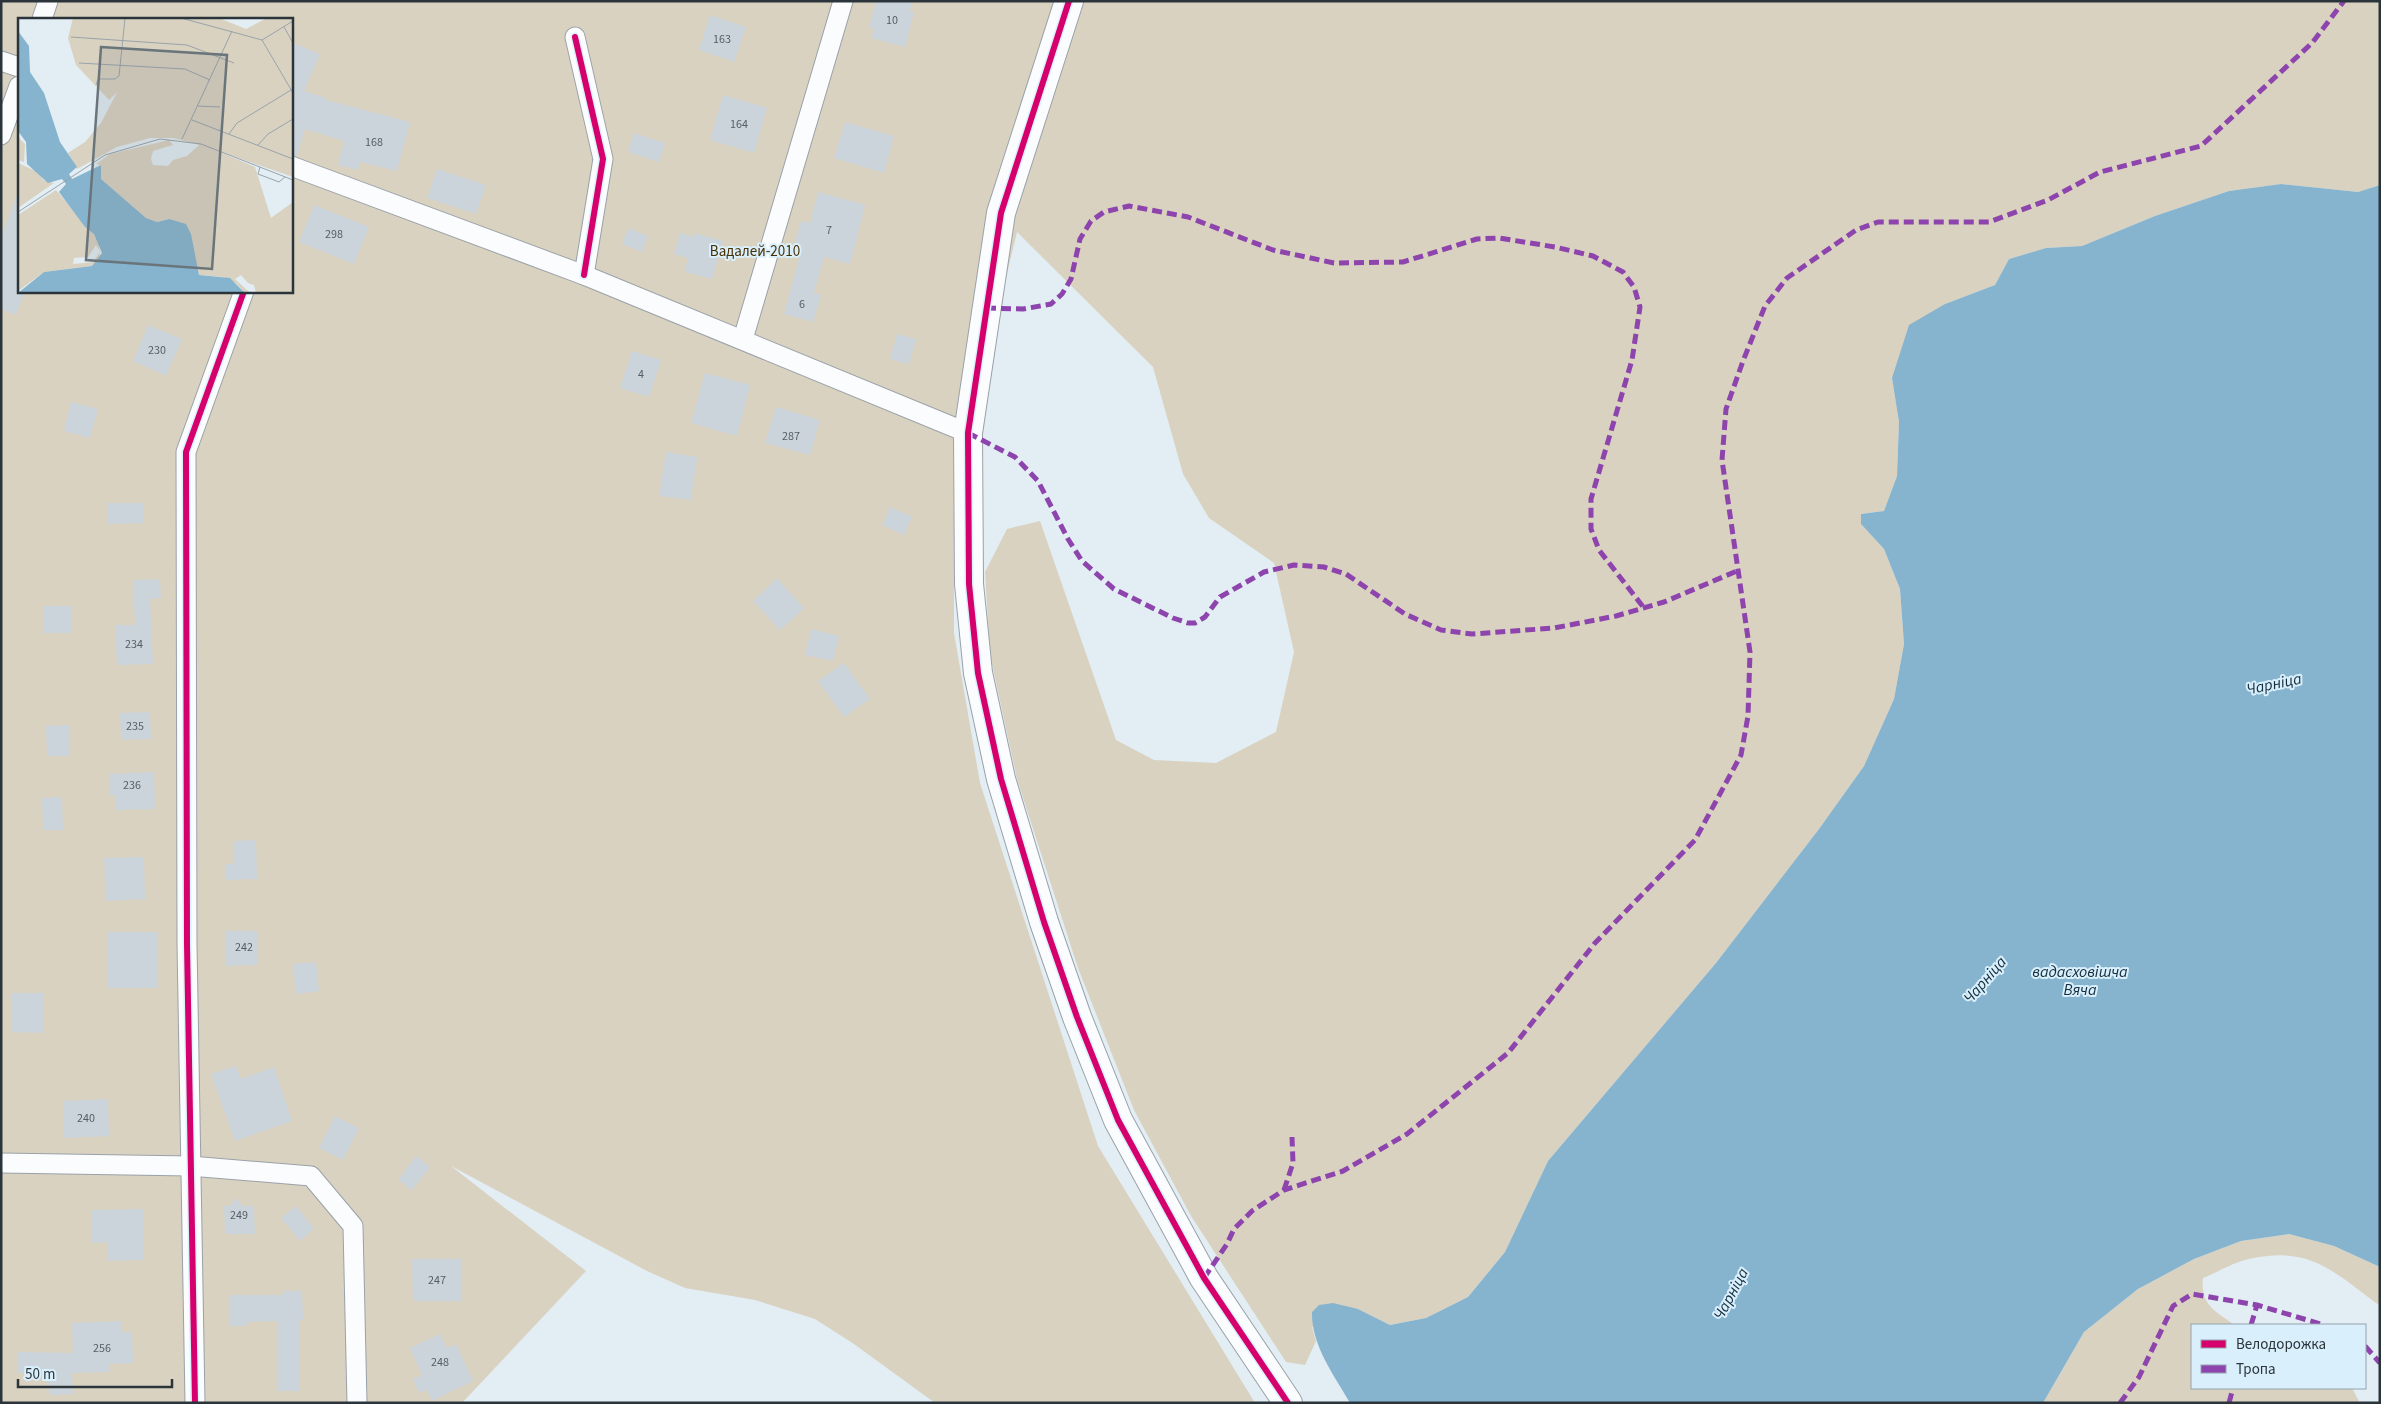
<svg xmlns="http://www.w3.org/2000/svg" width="2381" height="1404" viewBox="0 0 2381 1404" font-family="'Source Sans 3',sans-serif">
<rect width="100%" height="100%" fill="#e2edf4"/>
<g fill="#dad2c1" fill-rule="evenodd">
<path d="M1,1H2380V185L2358,192L2281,184L2229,191L2155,216L2082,246L2046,248L2009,259L1995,285L1945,304L1892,378L1899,422L1897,476L1884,511L1861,514V524L1884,549L1900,589L1904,644L1894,699L1864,766L1819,829L1716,963L1548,1161L1505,1252L1468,1297L1426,1318L1390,1325L1358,1309L1312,1327L1316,1341L1305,1365L1286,1362L1191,1216L1134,1110L1078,968L1017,779L990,655L985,572L1007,529L1040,521L1116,740L1154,760L1216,763L1276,732L1294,652L1274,563L1209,518L1183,474L1153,367L1017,232L958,478L954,529V633L980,783L1098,1146L1255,1403H935L854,1344L815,1319L755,1300L685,1288L647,1271L451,1166L586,1271L462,1403H1ZM19,19H291V291H19Z"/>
<path d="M2289,1234L2334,1246L2380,1267V1306C2334,1272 2310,1245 2249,1259C2234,1262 2218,1272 2203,1278C2200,1305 2215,1311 2235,1325H2192V1388H2352L2360,1403H2043L2084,1332L2138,1289L2194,1259L2241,1241Z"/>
</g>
<path fill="#86b4ce" d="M2281,184L2358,192L2380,185V1267L2334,1246L2289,1234L2241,1241L2194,1259L2138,1289L2084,1332L2043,1403H1350C1334,1375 1311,1345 1312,1312L1319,1305L1333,1303L1358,1309L1390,1325L1426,1318L1468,1297L1505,1252L1548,1161L1716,963L1819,829L1864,766L1894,699L1904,644L1900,589L1884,549L1861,524V514L1884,511L1897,476L1899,422L1892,378L1909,325L1945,304L1995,285L2009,259L2046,248L2082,246L2155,216L2229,191Z"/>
<g fill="#cbd4da">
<polygon points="876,1 912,1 910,11 914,12 905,47 871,38 874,29 869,27"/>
<polygon points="710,15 746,27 734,62 699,50"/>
<polygon points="291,42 320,54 304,91 326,98 326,100 410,122 397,171 360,162 358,170 338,165 344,141 305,129 297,156 291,155"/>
<polygon points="723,95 767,108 754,153 710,140"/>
<polygon points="845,122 894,136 884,173 834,158"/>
<polygon points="634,133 665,143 659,162 628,152"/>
<polygon points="437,169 486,185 476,214 427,198"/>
<polygon points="818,192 865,205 850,264 824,257 814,293 821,295 813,322 784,314 801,251 793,249 801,221 810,223"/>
<polygon points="17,195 19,291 25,291 16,315 1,309 1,237"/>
<polygon points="314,205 369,227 354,264 299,242"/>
<polygon points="628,228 648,236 642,252 622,244"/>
<polygon points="680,233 694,237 695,233 723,241 712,279 685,272 688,258 674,254"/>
<polygon points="148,325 182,339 166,376 133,361"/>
<polygon points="897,334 916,339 909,364 890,359"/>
<polygon points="632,351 661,360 649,397 620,388"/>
<polygon points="705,373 750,385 737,436 691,423"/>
<polygon points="71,402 98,409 90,438 64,431"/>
<polygon points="776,407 820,420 810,455 765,443"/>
<polygon points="666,452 697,457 691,500 659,496"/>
<polygon points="108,503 143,503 144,523 108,524"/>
<polygon points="890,507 912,517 904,535 882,525"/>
<polygon points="777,578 804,608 780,630 753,601"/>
<polygon points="160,579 161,598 150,599 153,664 117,665 115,625 135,625 133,580"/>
<rect x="43" y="606" width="28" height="27"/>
<polygon points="811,629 839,636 833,661 805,655"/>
<polygon points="844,663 870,699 844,717 818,681"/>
<polygon points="150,712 151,739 121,740 120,713"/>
<polygon points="69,725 70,756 47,756 46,726"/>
<polygon points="154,772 155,809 116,810 116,795 110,795 109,774"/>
<polygon points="62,797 63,830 43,830 42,798"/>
<polygon points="256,840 257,879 226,880 225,864 234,864 233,841"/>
<polygon points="144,857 145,899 106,901 104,858"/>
<polygon points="225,931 258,931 258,965 225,966"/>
<rect x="108" y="932" width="49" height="56"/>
<polygon points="316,962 319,991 296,994 293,964"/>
<polygon points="11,993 43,993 43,1033 11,1032"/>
<polygon points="236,1066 241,1079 274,1067 292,1121 235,1141 211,1074"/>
<polygon points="108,1099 109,1136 64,1138 63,1101"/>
<polygon points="335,1116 359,1128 343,1160 319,1148"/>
<polygon points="416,1156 430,1167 412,1190 398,1180"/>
<polygon points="236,1198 243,1206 254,1206 255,1234 225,1234 224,1206 230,1206"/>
<polygon points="296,1206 314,1229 300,1241 281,1218"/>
<polygon points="144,1209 144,1260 108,1261 107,1242 92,1243 91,1210"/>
<polygon points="412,1259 461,1259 461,1301 413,1301"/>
<polygon points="284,1291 302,1291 303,1320 299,1320 299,1391 278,1391 278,1321 247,1322 246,1326 230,1326 229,1295 284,1295"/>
<polygon points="122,1321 122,1332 132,1332 133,1363 110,1364 110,1372 72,1373 73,1394 49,1395 48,1373 17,1373 17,1352 73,1353 72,1323"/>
<polygon points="440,1334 447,1348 456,1344 473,1381 432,1401 427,1390 419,1393 413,1379 422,1375 410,1348"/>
</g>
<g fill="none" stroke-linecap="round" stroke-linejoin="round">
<defs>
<g id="street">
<polyline points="42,19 48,1"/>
<polyline points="575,37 603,159 584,275"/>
<polyline points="1,61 19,67"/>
<polyline points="1,135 19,86"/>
<polyline points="291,166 584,275 968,433"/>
<polyline points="743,339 843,1"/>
<polyline points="1,1163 190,1166 311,1176 353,1226 357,1403"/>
<polyline points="195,1403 187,944 186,452 244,291"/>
</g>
<polyline id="secondary" points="1069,1 1001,213 968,433 969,584 978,673 1001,779 1044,922 1077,1017 1118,1120 1204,1278 1288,1403"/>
</defs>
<use href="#street" stroke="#99a2a8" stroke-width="21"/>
<use href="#secondary" stroke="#99a2a8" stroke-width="30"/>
<use href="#street" stroke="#fbfcfd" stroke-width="19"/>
<use href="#secondary" stroke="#fbfcfd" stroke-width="28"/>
<g stroke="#8e44ad" stroke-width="5" stroke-dasharray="10 5" stroke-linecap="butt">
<polyline points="986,308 1023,309 1051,304 1062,294 1071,279 1080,239 1091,221 1104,212 1129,206 1188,217 1273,250 1334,263 1403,262 1477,239 1499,238 1555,247 1593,256 1623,272 1634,287 1640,307 1632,360 1591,499 1591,529 1599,550 1644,608"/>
<polyline points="968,433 1015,457 1038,481 1068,539 1082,561 1114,589 1173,618 1188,623 1195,623 1205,617 1220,597 1264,572 1294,565 1324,567 1346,574 1405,614 1441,630 1472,634 1554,628 1616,616 1664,602 1737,571"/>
<polyline points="1284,1190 1293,1163 1292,1137"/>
<polyline points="1204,1278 1227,1244 1234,1229 1252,1211 1284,1190 1343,1171 1407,1134 1508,1053 1595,943 1695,840 1741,755 1748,716 1750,652 1722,460 1726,409 1743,361 1765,306 1787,278 1856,230 1878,222 1989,222 2048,200 2100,172 2201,146 2312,43 2344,1"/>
<polyline points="2251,1325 2257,1305"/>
<polyline points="2365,1346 2380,1363"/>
<polyline points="2120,1403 2139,1377 2173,1306 2192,1294 2257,1305 2324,1325"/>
<polyline points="2229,1403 2233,1388"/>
</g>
<defs>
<g id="cycleway">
<polyline points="1069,1 1001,213 968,433 969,584 978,673 1001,779 1044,922 1077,1017 1118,1120 1204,1278 1288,1403"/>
<polyline points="575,37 603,159 584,275"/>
<polyline points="195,1403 187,944 186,452 244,291"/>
</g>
</defs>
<use href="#cycleway" stroke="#daeffc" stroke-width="9"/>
<use href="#cycleway" stroke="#d6006c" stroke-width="6"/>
</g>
<g text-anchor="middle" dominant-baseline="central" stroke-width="4" stroke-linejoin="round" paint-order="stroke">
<g font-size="12" fill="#545e64">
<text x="892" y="20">10</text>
<text x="722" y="39">163</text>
<text x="739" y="124">164</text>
<text x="374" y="142">168</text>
<text x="829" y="230">7</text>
<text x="334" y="234">298</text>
<text x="802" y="304">6</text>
<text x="157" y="350">230</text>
<text x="641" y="374">4</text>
<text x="791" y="436">287</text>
<text x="134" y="644">234</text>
<text x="135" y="726">235</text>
<text x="132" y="785">236</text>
<text x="244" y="947">242</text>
<text x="86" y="1118">240</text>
<text x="239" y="1215">249</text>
<text x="437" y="1280">247</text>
<text x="102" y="1348">256</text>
<text x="440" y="1362">248</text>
</g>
<g font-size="15" fill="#472f02" stroke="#daeffc">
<text x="755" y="251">Вадалей-2010</text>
</g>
<g font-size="16" font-style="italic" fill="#122e3e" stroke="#daeffc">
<text transform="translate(2274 684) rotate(-12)">Чарніца</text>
<text x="2080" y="972">вадасховішча<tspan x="2080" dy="18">Вяча</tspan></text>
<text transform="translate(1985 980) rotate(-49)">Чарніца</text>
<text transform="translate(1731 1294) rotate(-62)">Чарніца</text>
</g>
</g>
<g transform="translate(18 18)">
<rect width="275" height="275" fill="#e2edf4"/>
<path d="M55,0H201L228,11L249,0H275V159L200,133L237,149L253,200L275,184V275H238L236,267L230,265L223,257L217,261L232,275H227L218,265L205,259L181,257L169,210L150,201L139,204L128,200L83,161V147L78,146L92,136L151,122L155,127L135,133L133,141L135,147L150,148L155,142L169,138L181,127L155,120H132L99,129L59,151L50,135L67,124L83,105L99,74L91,82L58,47L50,20ZM0,119L7,126L6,144L0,142ZM0,145L22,155L25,162L36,165L0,190ZM38,172L80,221L82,239L74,248L26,254L0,273V197ZM78,227L82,234L75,244L55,246L56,240L70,239Z" fill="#dad2c1" fill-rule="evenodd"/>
<path d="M0,13L11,28L12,54L26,75L42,124L59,149L51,156L54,161L83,147V161L128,200L139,204L151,201L168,206L173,216L181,257L212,260L227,275H0L26,254L74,248L84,235L76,216L67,209L41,174L48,166L44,161L30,165L9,146L8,124L0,113Z" fill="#86b4ce"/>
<path fill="none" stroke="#98a3aa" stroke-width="1" d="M163,0L244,22L275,75M266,9L275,25M53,19L169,27L216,45M244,22L275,3M61,45L167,51L192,62M78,67L80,61H97L101,58L107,0M180,88L202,89M174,102L275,141M211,116L219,105L273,72M164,121L214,13M240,127L250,116L275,101M242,149L240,156L261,164L267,159M0,194L87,137L142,121L183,126L275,162"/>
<path fill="#6a757b" fill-opacity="0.15" stroke="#6a757b" stroke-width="2.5" d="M83,29L209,37L194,251L68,242Z"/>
<rect width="275" height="275" fill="none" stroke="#2a343a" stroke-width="2.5"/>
</g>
<rect width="2381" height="1404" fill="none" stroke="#2a343a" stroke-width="5"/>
<rect x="2191" y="1324" width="175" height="65" fill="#daeffc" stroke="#94a4ae"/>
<rect x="2201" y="1340" width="25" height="8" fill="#d6006c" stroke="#94a4ae"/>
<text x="2236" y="1349" font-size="15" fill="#2a343a">Велодорожка</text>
<rect x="2201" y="1365" width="25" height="8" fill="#8e44ad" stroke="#94a4ae"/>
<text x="2236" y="1374" font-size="15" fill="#2a343a">Тропа</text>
<path d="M18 1379v8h154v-8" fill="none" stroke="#2a343a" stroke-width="2.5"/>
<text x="25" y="1379" font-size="15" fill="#2a343a" stroke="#daeffc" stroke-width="4" paint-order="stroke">50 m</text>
</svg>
